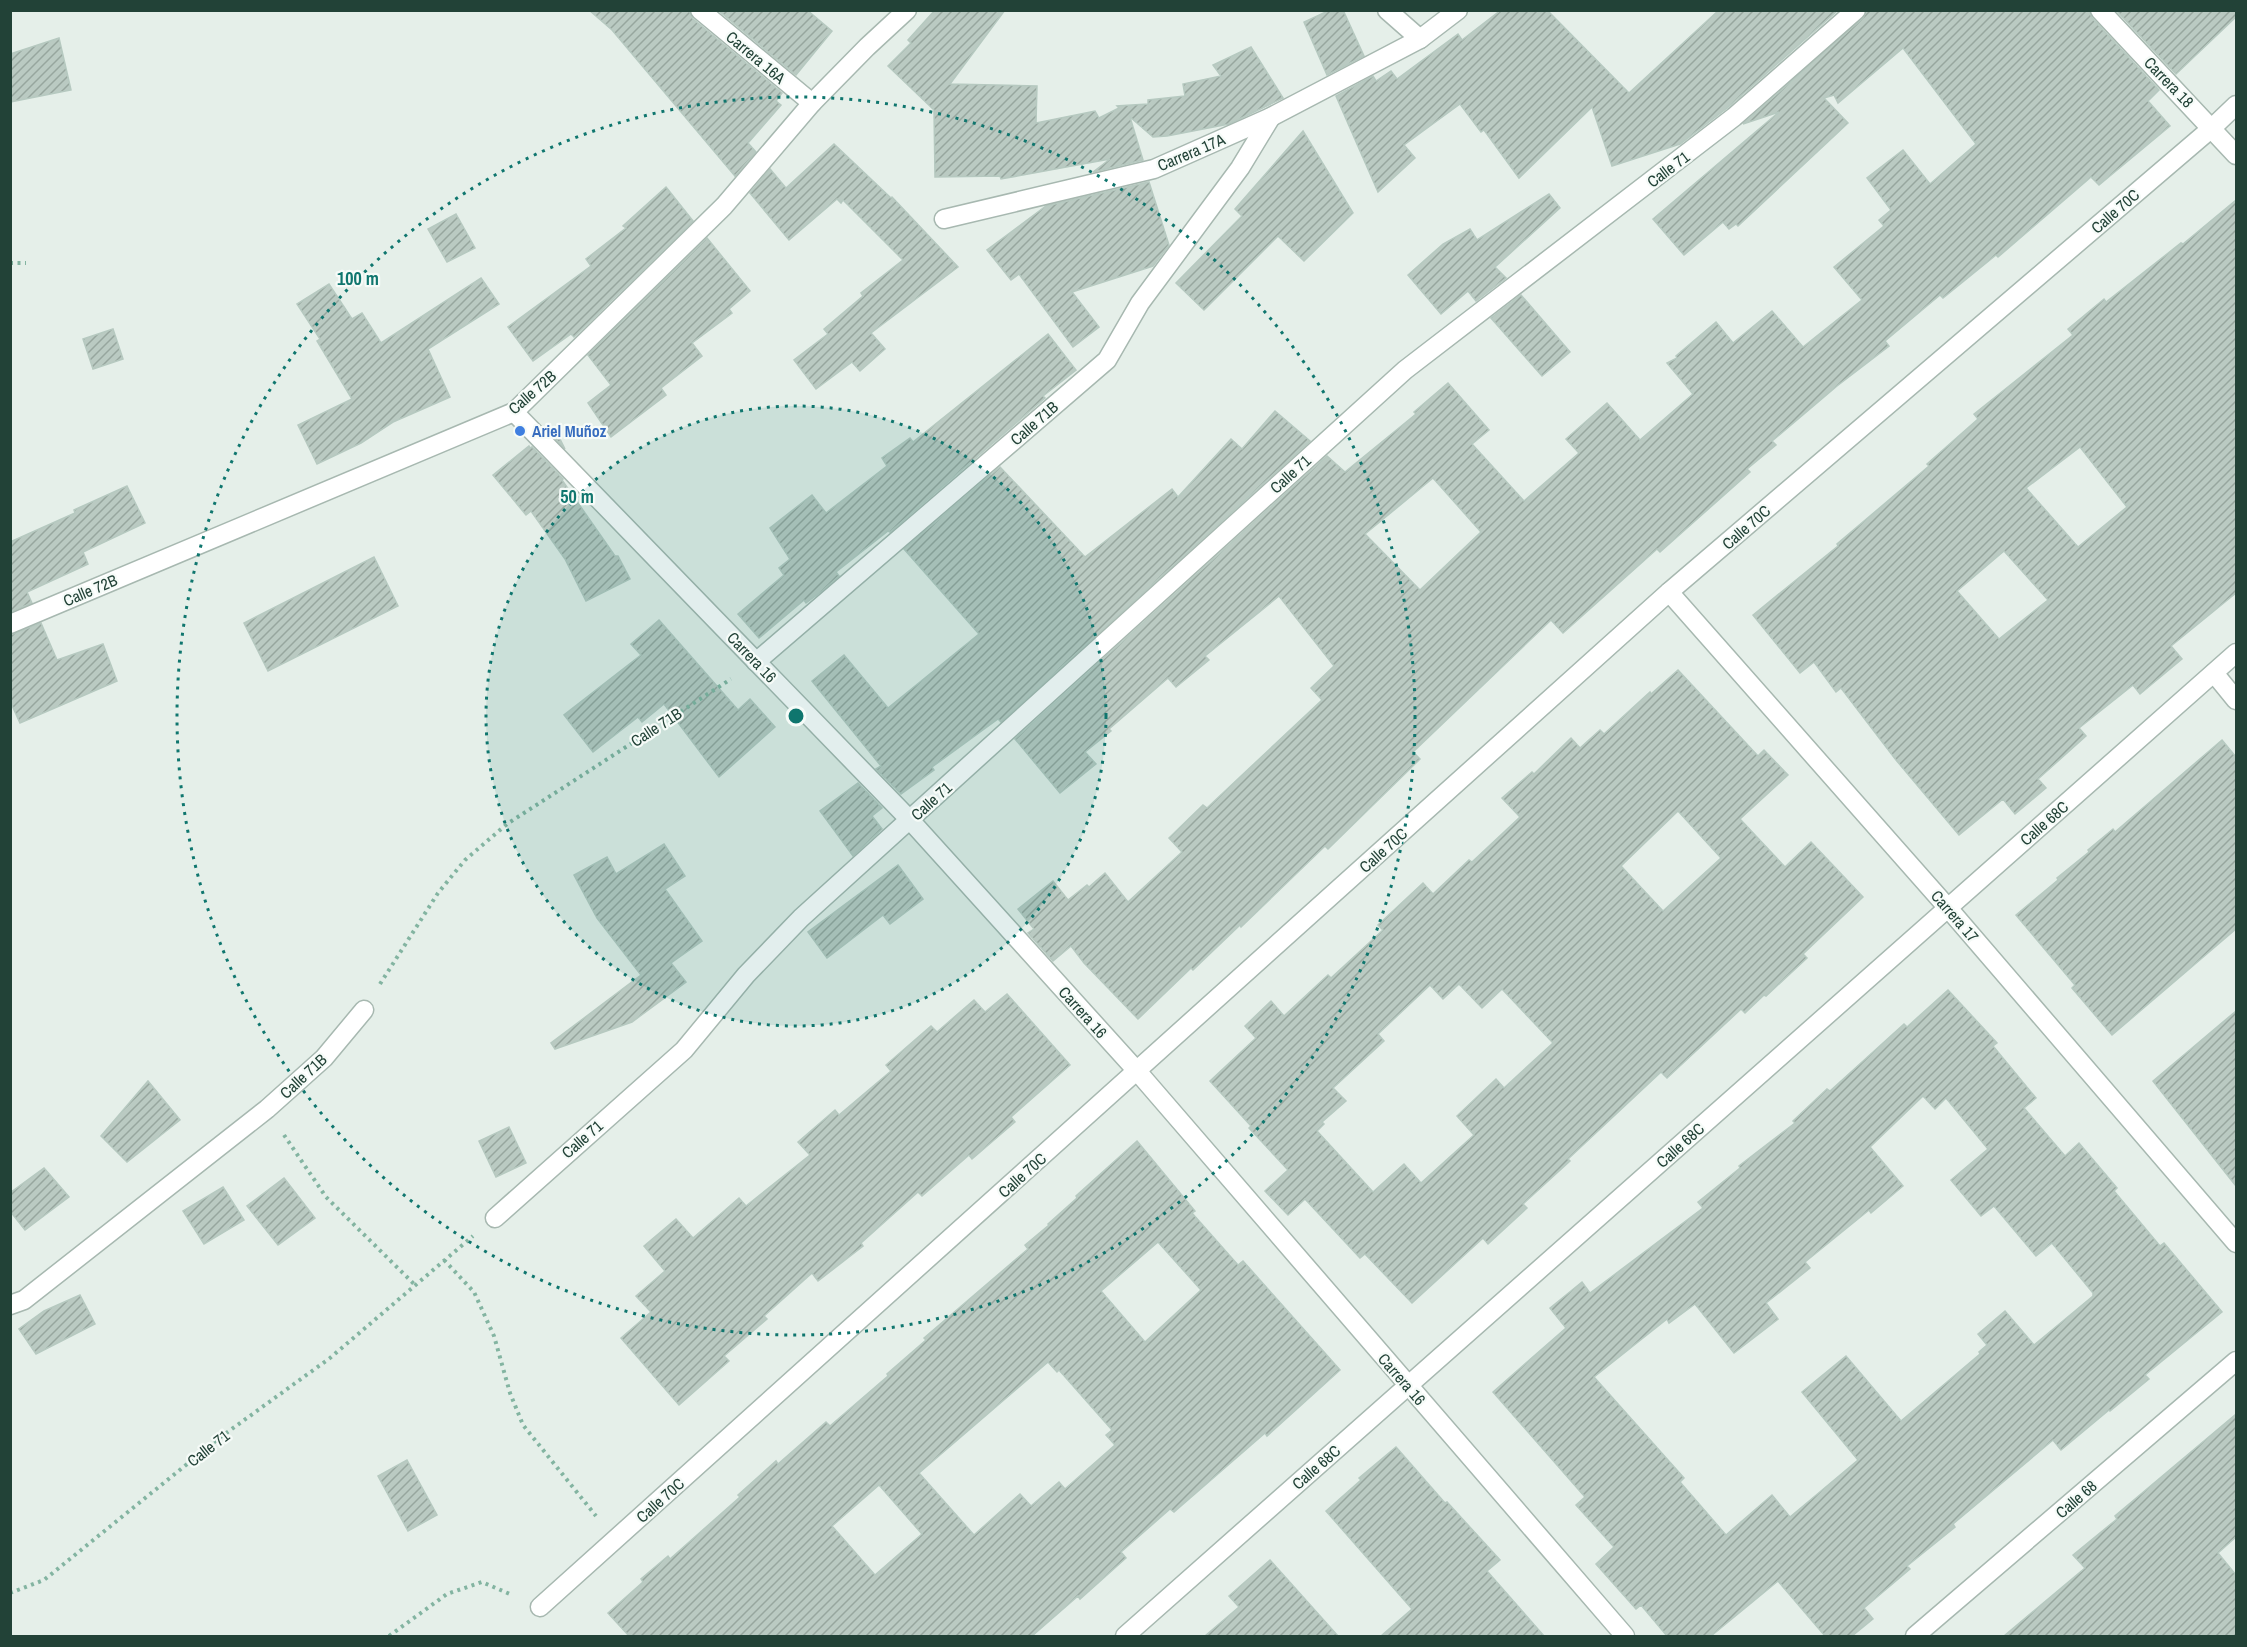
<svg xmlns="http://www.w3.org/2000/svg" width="2247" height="1647" viewBox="0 0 2247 1647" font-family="'Archivo Narrow',sans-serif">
<defs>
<pattern id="building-hatch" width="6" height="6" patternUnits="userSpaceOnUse" patternTransform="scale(1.5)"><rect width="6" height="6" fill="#bacac2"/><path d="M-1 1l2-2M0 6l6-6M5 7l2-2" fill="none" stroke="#97a69e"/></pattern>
</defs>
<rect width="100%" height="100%" fill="#e5efe9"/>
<g fill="url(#building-hatch)" stroke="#b6c9c0" stroke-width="1.5" fill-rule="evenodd">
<polygon points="589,10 689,10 693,19 782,93 776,101 781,105 748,143 756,152 735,176 612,30"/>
<polygon points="718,10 807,10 832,31 796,75"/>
<polygon points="935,10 1005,10 950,84 1037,86 1036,123 1095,111 1099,118 1119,108 1117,106 1148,104 1148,100 1185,96 1183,84 1221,76 1213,65 1251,47 1283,98 1229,124 1167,136 1153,137 1130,117 1143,160 1093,172 1110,159 1001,179 1000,176 935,177 934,110 888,66 911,43 908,40"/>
<polygon points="1330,10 1343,10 1364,56 1327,75 1304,22"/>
<polygon points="1501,10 1547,10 1629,93 1719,10 1838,10 1727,108 1680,144 1612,166 1592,107 1519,178 1484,130 1481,132 1460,104 1404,145 1415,158 1378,192 1336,96 1373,76 1376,81 1391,71 1397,79 1458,34 1462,40"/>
<path d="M1867,10H2089L2092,18L2159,90L2148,101L2170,126L2099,185L2091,177L1998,257L1996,255L1943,298L1940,295L1885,341L1889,346L1837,386L1772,441L1776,445L1747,469L1750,472L1660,552L1657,549L1563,633L1551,620L1413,752L1420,759L1328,849L1325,846L1241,927L1240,925L1193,970L1191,968L1138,1019L1084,963L1071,946L1053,961L1028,933L1034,929L1018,909L1053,881L1068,900L1087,885L1089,887L1105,873L1128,902L1182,852L1169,838L1203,805L1207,808L1322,700L1311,688L1334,666L1279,596L1205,656L1209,660L1176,687L1168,678L1109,729L1111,731L1085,752L1096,764L1060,793L1015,739L1327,456L1345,472L1416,414L1414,412L1448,383L1489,430L1472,444L1524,501L1579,453L1566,439L1607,403L1640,440L1693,394L1667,363L1677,358L1676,356L1716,322L1733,343L1772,311L1803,347L1862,300L1834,267L1884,226L1879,220L1891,210L1867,178L1903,150L1930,184L1976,144L1903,48L1838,103L1834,95L1824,98L1848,123L1738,226L1736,224L1729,229L1723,222L1684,255L1653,219L1779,112L1743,124L1863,18ZM1433,478L1481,532L1420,590L1365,534Z"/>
<polygon points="2116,10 2236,10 2236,17 2176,74"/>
<polygon points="59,38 71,90 10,102 10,54"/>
<polygon points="1303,131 1353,213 1304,261 1278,236 1204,310 1176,283 1242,216 1235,209"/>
<polygon points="834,144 891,198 892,197 958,267 871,333 885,349 860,371 852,362 816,389 794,360 828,334 824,329 863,296 861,293 903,260 843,200 841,203 837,199 789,240 750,193 770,169 786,188"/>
<polygon points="1149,182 1169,245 1153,266 1072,292 1099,327 1073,347 1019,274 1011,280 987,250 1046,206"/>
<polygon points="666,187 693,221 574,337 571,334 533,361 508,327 591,266 586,259 626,228 623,226"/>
<polygon points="1549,194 1560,208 1495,267 1506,278 1476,301 1468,291 1441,314 1408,275 1443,244 1470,229 1477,240"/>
<path d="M2236,200V593L2171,646L2182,659L2140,694L2133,685L2079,728L2086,736L2038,779L2046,788L2015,814L2003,799L1959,835L1896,760L1841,688L1836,692L1814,662L1800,673L1753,615L1838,546L1837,544L1929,466L1927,464L1978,419L1974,414L2073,335L2068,329L2104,299L2106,302L2181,243L2183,244ZM2080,447L2127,507L2078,547L2026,488ZM2004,551L2048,600L1999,639L1957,591Z"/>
<polygon points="456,214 475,248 447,262 428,229"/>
<polygon points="707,238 750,291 729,309 732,313 692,343 702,356 661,388 666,395 611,437 588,403 611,385 588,355"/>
<polygon points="481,278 499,304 428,349 450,397 393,422 361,443 317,464 298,425 352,399 317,341 320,339 297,304 329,284 352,319 362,313 381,343"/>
<polygon points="1521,295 1570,352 1542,376 1491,318"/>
<polygon points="113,329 123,359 93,369 83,339"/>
<polygon points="1048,334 1076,370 1043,396 1045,398 890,532 888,531 836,572 839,576 822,591 806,603 804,600 759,638 738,614 784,575 779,568 790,559 770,528 812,495 826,513 887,466 882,458 910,438 913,442"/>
<polygon points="1275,411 1310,441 1001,722 998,719 932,767 934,770 901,794 876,769 881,766 812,681 844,655 888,708 979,634 904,549 1000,467 1085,557 1172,489 1178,497 1231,439 1242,449"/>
<polygon points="555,429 565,449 550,433"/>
<polygon points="529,446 530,448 532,447 563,479 562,480 615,556 618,556 630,579 586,601 565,559 531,511 526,515 493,475"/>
<polygon points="127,486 145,523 83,552 88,564 27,592 32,603 10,612 10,542 75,513 74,510"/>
<polygon points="374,557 398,606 268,671 244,623"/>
<polygon points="659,620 738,710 750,699 775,727 719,777 664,704 642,722 638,717 593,752 564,715 641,655 631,644"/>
<polygon points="41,623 57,660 103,644 117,681 20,723 10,701 10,635"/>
<path d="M1678,670L1758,756L1764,750L1788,775L1740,819L1785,867L1811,842L1863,897L1803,954L1807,958L1766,996L1764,995L1745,1013L1741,1009L1667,1078L1661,1072L1568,1159L1570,1161L1523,1204L1527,1208L1488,1244L1483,1238L1412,1303L1365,1254L1360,1258L1305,1199L1288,1215L1265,1191L1288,1170L1249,1128L1251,1126L1210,1081L1256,1038L1245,1026L1271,1001L1284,1016L1328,975L1331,978L1383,930L1378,925L1423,883L1433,894L1469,860L1472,862L1520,817L1502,798L1532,772L1534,774L1571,738L1580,748L1600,730L1604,734L1650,692L1651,694ZM1678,811L1721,858L1663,911L1621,866ZM1459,984L1482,1008L1502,989L1553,1043L1504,1088L1496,1079L1457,1116L1474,1135L1421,1183L1404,1164L1373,1192L1317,1131L1324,1124L1322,1122L1346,1101L1333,1088L1384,1041L1378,1034L1430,985L1443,999Z"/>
<polygon points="2222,740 2236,757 2236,929 2112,1035 2072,988 2075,985 2016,915 2058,880 2057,878 2089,852 2088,850 2113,829 2115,832"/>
<polygon points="858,783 882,808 872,816 882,829 853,856 820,811"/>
<polygon points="664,844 685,876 665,889 702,941 671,963 686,982 632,1022 555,1049 551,1043 641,975 597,918 574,875 607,857 616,874"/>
<polygon points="898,865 923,899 890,924 883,915 827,958 808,932"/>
<path d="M1948,990L1997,1043L1993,1046L2036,1098L2024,1108L2065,1156L2079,1143L2117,1188L2114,1191L2160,1246L2164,1243L2222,1312L2145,1375L2149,1379L2110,1411L2109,1410L2061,1450L2053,1440L1953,1524L1955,1527L1907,1566L1910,1569L1864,1608L1873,1619L1852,1636H1825L1778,1581L1711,1636H1667L1641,1605L1636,1609L1596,1564L1614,1547L1576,1505L1585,1497L1493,1392L1566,1328L1550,1308L1582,1282L1590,1293L1703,1208L1698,1202L1740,1168L1739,1166L1795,1123L1793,1121L1827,1089L1830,1091L1904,1024L1907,1027ZM1923,1096L1935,1109L1946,1098L1988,1149L1951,1180L1981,1216L1994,1206L2036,1256L2052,1243L2093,1293V1296L2034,1345L2005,1311L1978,1334L1987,1345L1979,1352L1980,1354L1901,1421L1846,1356L1802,1392L1858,1460L1790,1517L1772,1495L1726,1535L1680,1482L1684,1478L1594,1377L1667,1319L1669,1323L1695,1304L1734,1353L1778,1319L1766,1303L1810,1268L1805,1262L1869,1210L1871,1213L1903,1186L1870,1147Z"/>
<polygon points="1007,994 1070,1065 1011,1117 1015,1122 972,1159 969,1155 922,1196 918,1192 861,1243 863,1246 818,1281 812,1273 764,1316 767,1319 724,1356 729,1361 679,1405 621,1338 651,1312 636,1296 665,1271 644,1246 676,1219 693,1238 739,1198 746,1206 810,1155 798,1142 835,1110 839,1115 891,1071 886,1065 931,1026 937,1032 974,1000 985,1012"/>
<polygon points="2236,1011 2236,1186 2153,1081"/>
<polygon points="148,1081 180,1120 127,1162 101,1136"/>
<polygon points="509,1127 526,1163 496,1177 479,1141"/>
<path d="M1137,1141L1195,1211L1192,1213L1238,1265L1243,1261L1340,1370L1267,1436L1265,1433L1174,1512L1170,1509L1121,1552L1126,1558L1080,1599L1078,1596L1032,1636H629L608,1613L643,1582L641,1579L668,1556L670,1559L740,1497L738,1495L776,1461L778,1464L826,1422L830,1426L888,1376L887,1374L926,1340L924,1338L1028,1249L1025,1245L1049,1225L1048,1224L1077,1198L1076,1196ZM1158,1242L1201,1290L1145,1342L1101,1291ZM1048,1362L1057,1372L1059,1370L1112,1430L1106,1435L1115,1445L1065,1489L1059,1482L1031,1506L1020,1494L974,1535L919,1473ZM879,1485L922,1534L875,1575L832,1526Z"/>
<polygon points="44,1168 69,1197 25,1230 10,1211 10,1193"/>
<polygon points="284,1178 315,1218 278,1245 247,1206"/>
<polygon points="223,1187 244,1220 204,1244 183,1211"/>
<polygon points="80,1295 95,1324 36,1354 19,1329 44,1311"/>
<polygon points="2236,1414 2236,1537 2218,1553 2236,1575 2236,1636 2004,1636 2085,1568 2073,1555 2117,1519 2115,1516"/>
<polygon points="1396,1447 1445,1503 1447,1502 1500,1560 1487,1571 1544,1636 1381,1636 1412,1609 1326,1511 1361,1480 1359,1478"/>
<polygon points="407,1460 437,1515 408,1531 378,1476"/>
<polygon points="1270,1560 1338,1636 1205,1636 1239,1607 1229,1596"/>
</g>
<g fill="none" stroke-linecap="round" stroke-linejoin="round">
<defs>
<g id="minor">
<polyline points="700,10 812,103"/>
<polyline points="1387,10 1420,39"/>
<polyline points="2100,10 2236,155"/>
<polyline points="944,219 1154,169 1271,117 1420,39 1458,10"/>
<polyline points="514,412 910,820 1137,1071 1625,1636"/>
<polyline points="1669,592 1948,908 2236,1243"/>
<polyline points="10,624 514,412 724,206 812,103 867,47 907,10"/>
<polyline points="756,662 1107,360 1140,303 1240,168 1271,117"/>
<polyline points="2214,673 2236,700"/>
<polyline points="495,1218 684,1050 746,975 801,918 1405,370 1734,117 1856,10"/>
<polyline points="10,1305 24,1300 267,1109 324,1058 364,1010"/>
<polyline points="540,1607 1669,592 2213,127 2236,105"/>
<polyline points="1125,1636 2236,653"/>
<polyline points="1915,1636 2236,1361"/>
</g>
</defs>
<use href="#minor" stroke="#a7b8b0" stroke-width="21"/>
<g stroke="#83b4a1" stroke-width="4" stroke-dasharray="3 4.5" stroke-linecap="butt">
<polyline points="10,263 26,263"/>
<polyline points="380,984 438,893 465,860 507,824 731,679"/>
<polyline points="284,1135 326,1197 415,1285"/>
<polyline points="444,1260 474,1292 494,1336 510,1393 523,1425 596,1516"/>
<polyline points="10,1593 44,1580 218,1439 330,1358 473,1236"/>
<polyline points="389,1636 447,1594 482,1582 512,1595"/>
</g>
<use href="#minor" stroke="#fff" stroke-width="18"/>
</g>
<circle cx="796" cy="716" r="310" fill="#0f766e" fill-opacity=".12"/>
<g fill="none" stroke="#0f766e" stroke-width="3" stroke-dasharray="3 6">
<circle cx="796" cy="716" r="310"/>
<circle cx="796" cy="716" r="619"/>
</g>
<circle fill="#3f7fe0" stroke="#f6fbf8" stroke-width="2" cx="520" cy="431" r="6"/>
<g text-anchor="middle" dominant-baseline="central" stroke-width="4.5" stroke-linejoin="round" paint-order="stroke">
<g font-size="16" fill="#224237" stroke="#f6fbf8">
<text transform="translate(756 57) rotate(40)">Carrera 16A</text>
<text transform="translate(2169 82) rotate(46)">Carrera 18</text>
<text transform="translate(1191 152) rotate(-23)">Carrera 17A</text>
<text transform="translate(1668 169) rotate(-37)">Calle 71</text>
<text transform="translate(2115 211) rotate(-41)">Calle 70C</text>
<text transform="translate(532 392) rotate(-41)">Calle 72B</text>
<text transform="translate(1034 423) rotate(-41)">Calle 71B</text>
<text transform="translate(1290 474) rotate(-42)">Calle 71</text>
<text transform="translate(1746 527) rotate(-41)">Calle 70C</text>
<text transform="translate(90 590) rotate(-23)">Calle 72B</text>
<text transform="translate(752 657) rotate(46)">Carrera 16</text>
<text transform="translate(656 727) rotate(-33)">Calle 71B</text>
<text transform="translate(931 801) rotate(-42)">Calle 71</text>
<text transform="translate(2044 823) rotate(-41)">Calle 68C</text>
<text transform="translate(1383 850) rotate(-42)">Calle 70C</text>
<text transform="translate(1955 916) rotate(49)">Carrera 17</text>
<text transform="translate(1083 1012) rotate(48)">Carrera 16</text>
<text transform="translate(303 1076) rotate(-43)">Calle 71B</text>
<text transform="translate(582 1139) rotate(-41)">Calle 71</text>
<text transform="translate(1680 1145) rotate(-42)">Calle 68C</text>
<text transform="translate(1022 1175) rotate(-42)">Calle 70C</text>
<text transform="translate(1402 1379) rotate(49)">Carrera 16</text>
<text transform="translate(208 1448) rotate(-38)">Calle 71</text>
<text transform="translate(1316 1467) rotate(-41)">Calle 68C</text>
<text transform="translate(2076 1499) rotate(-41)">Calle 68</text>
<text transform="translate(660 1500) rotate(-42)">Calle 70C</text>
</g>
<g font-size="16" font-weight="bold" fill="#366cbe" stroke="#f6fbf8" text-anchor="start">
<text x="532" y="431">Ariel Muñoz</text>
</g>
</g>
<circle cx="796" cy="716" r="9" fill="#0f766e" stroke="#f6fbf8" stroke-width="3"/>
<g font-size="18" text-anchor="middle" font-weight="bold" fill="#0f766e" stroke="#f6fbf8" stroke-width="4.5" stroke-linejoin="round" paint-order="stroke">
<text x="358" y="285">100 m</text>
<text x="577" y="503">50 m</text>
</g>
<rect width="2247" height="1647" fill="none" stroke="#224237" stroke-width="24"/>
</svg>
